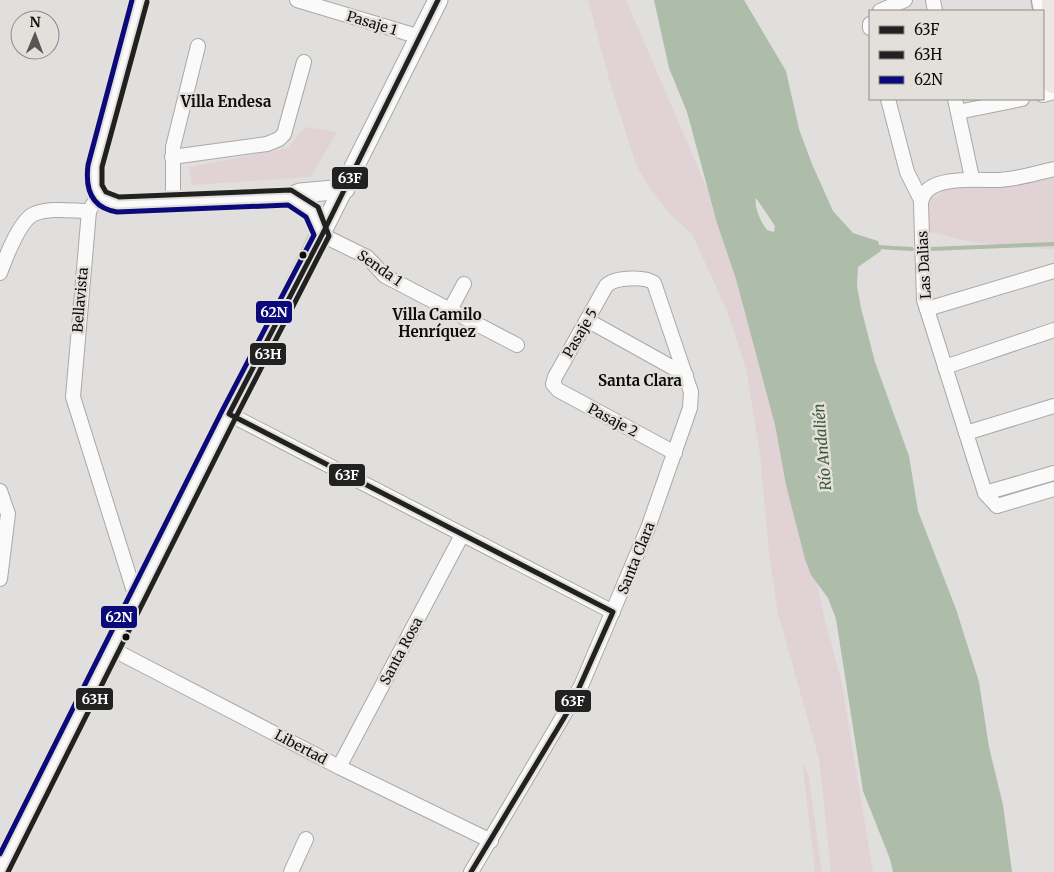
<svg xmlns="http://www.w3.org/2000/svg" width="1054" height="872" viewBox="0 0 1054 872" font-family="Merriweather,serif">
<rect width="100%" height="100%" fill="#e1dfdd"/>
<g fill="#e1d3d5">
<polygon points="588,0 626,0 727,235 800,507 825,620 842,684 873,872 831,872 819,759 778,614 769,555 760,455 746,369 727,311 692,234 669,213 653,193 636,165 610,83"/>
<polygon points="305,127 337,132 311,177 192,185 189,167 288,148"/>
<polygon points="1054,177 1054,250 972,242 922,230 921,200 938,196 944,190"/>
<polygon points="802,760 809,778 822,872 815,872"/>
</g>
<path fill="#aebcaa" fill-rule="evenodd" d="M654,0H744L786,71L799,129L812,164L833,211L853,233L878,241L881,251L858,267L857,286L861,308L875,362L909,456L918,511L956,609L979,682L989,747L1003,805L1012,872H893L890,859L863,791L836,619L828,598L811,575L805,559L786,485L775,425L736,279L717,223L687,112L669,68ZM756,198L775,226L774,232L767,230C761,222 754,208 756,198Z"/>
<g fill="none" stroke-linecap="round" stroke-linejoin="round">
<g stroke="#aebcaa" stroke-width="4">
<polyline points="877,247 912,249"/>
<polyline points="930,249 1054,244"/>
</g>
<defs>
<g id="minor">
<polyline points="297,0 420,37"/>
<polyline points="933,0 935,11"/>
<polyline points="880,11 905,0"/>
<polyline points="870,24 870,28"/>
<polyline points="1043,95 1054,92"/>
<polyline points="888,99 907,172 921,200"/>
<polyline points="955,99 972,178"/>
<polyline points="958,112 1022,99"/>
<polyline points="172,157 267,144 279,139 284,134 304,62"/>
<path d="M1054,169C1036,173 1018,179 1000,180C980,181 923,173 921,204L924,300L985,493L997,506L1054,489"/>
<polyline points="98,196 89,211 73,397 137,601"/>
<polyline points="173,202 173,147 198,46"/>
<polyline points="322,235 367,257 385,276 517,345"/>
<path d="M0,273C5,259 20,220 34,214C50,207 73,211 89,211"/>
<polyline points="927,309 1054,271"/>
<polyline points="450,310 464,284"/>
<polyline points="587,320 686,375"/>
<polyline points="945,367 1054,330"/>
<polyline points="229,414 613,612"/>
<polyline points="966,433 1054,406"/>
<polyline points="0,491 8,514 0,579"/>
<polyline points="985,493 1054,473"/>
<polyline points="112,649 339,767 491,841"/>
<polyline points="339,767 462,535"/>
<polyline points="291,872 306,839"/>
<path d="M471,872L581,686L648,528L690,408L691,392L654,283C645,276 614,277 606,286L555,377L553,384L558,390L675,453"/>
</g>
<polyline id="tertiary" points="1040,0 1042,11"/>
<g id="secondary">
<path d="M140,0L95,166C92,185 95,203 118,205L290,197L300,193L345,189"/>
<polyline points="290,197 312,212 322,235"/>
<path d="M0,871C147,581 293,290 438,0"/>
</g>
<polyline id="trunk" points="1053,0 1053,82"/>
</defs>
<use href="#minor" stroke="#aaa9a7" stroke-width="16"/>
<use href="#tertiary" stroke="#aaa9a7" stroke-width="19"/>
<use href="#secondary" stroke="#aaa9a7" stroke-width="21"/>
<use href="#trunk" stroke="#b3a6a2" stroke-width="25"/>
<use href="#minor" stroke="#fafafa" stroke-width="14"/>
<use href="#tertiary" stroke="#fafafa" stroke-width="16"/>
<use href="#secondary" stroke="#fafafa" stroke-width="19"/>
<use href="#trunk" stroke="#eee6e2" stroke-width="22"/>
<defs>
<polyline id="bus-1" points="438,0 322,235 229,414 613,612 570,708 471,872"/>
<polyline id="bus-2" points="8,872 236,417 329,236 318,207 291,190 119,197 106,192 102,185 102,167 147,2"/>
<path id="bus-3" d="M0,854L222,411L314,235L306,217L288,205L117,212C91,208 85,189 88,165L132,0"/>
</defs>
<use href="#bus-1" stroke="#e3dfdb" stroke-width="9"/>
<use href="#bus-2" stroke="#e3dfdb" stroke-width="9"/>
<use href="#bus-3" stroke="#e3dfdb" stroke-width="9"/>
<use href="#bus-1" stroke="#212121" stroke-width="5"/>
<use href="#bus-2" stroke="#212121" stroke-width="5"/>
<use href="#bus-3" stroke="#0a0a7a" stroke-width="5"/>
</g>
<g fill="#0f0d0c" stroke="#e3dfdb" stroke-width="2">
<circle cx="303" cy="255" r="4.5"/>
<circle cx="126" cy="637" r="4.5"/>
</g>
<g text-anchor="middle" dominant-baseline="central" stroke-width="5" stroke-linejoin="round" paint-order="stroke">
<g font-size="14" fill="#0f0d0c" stroke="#e3dfdb">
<text transform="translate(372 23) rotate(17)">Pasaje 1</text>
<text transform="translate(924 265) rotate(-93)">Las Dalias</text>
<text transform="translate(380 268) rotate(35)">Senda 1</text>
<text transform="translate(80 300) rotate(-85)">Bellavista</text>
<text transform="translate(580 333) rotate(-60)">Pasaje 5</text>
<text transform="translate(613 420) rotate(28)">Pasaje 2</text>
<text transform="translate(636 558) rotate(-68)">Santa Clara</text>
<text transform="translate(401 651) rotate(-62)">Santa Rosa</text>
<text transform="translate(301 747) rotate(28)">Libertad</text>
</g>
<g font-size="15" font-weight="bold" fill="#0f0d0c" stroke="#e3dfdb">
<text x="226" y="101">Villa Endesa</text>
<text x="437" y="314">Villa Camilo<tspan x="437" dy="17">Henríquez</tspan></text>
<text x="640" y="380">Santa Clara</text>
</g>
<g font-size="15" font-style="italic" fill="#395a33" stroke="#e3dfdb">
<text transform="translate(822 447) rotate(-95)">Río Andalién</text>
</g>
</g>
<g stroke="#e3dfdb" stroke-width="2">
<rect x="331" y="166" width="38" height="24" rx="5" fill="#212121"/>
<rect x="255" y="300" width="38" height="24" rx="5" fill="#0a0a7a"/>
<rect x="249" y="342" width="38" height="24" rx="5" fill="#212121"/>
<rect x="328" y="463" width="38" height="24" rx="5" fill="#212121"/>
<rect x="100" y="605" width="38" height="24" rx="5" fill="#0a0a7a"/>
<rect x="75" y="687" width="39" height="24" rx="5" fill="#212121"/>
<rect x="554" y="689" width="38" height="24" rx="5" fill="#212121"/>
</g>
<g font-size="14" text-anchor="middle" font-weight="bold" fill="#fff">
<text x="350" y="183">63F</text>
<text x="274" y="317">62N</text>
<text x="268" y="359">63H</text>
<text x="347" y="480">63F</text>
<text x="119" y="622">62N</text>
<text x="95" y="704">63H</text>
<text x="573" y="706">63F</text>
</g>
<rect x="869" y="10" width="175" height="90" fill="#e3dfdb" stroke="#8e8b88"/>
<rect x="879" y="26" width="25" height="8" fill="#212121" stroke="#8e8b88"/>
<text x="914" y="35" font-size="15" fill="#0f0d0c">63F</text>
<rect x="879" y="51" width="25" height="8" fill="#212121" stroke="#8e8b88"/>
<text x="914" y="60" font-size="15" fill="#0f0d0c">63H</text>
<rect x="879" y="76" width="25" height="8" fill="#0a0a7a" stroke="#8e8b88"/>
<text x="914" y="85" font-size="15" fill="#0f0d0c">62N</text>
<g transform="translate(35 35) rotate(1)"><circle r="24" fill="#e3dfdb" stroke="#8e8b88"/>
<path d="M0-4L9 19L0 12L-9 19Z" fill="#585655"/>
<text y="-8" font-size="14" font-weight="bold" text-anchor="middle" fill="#0f0d0c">N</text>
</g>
</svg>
